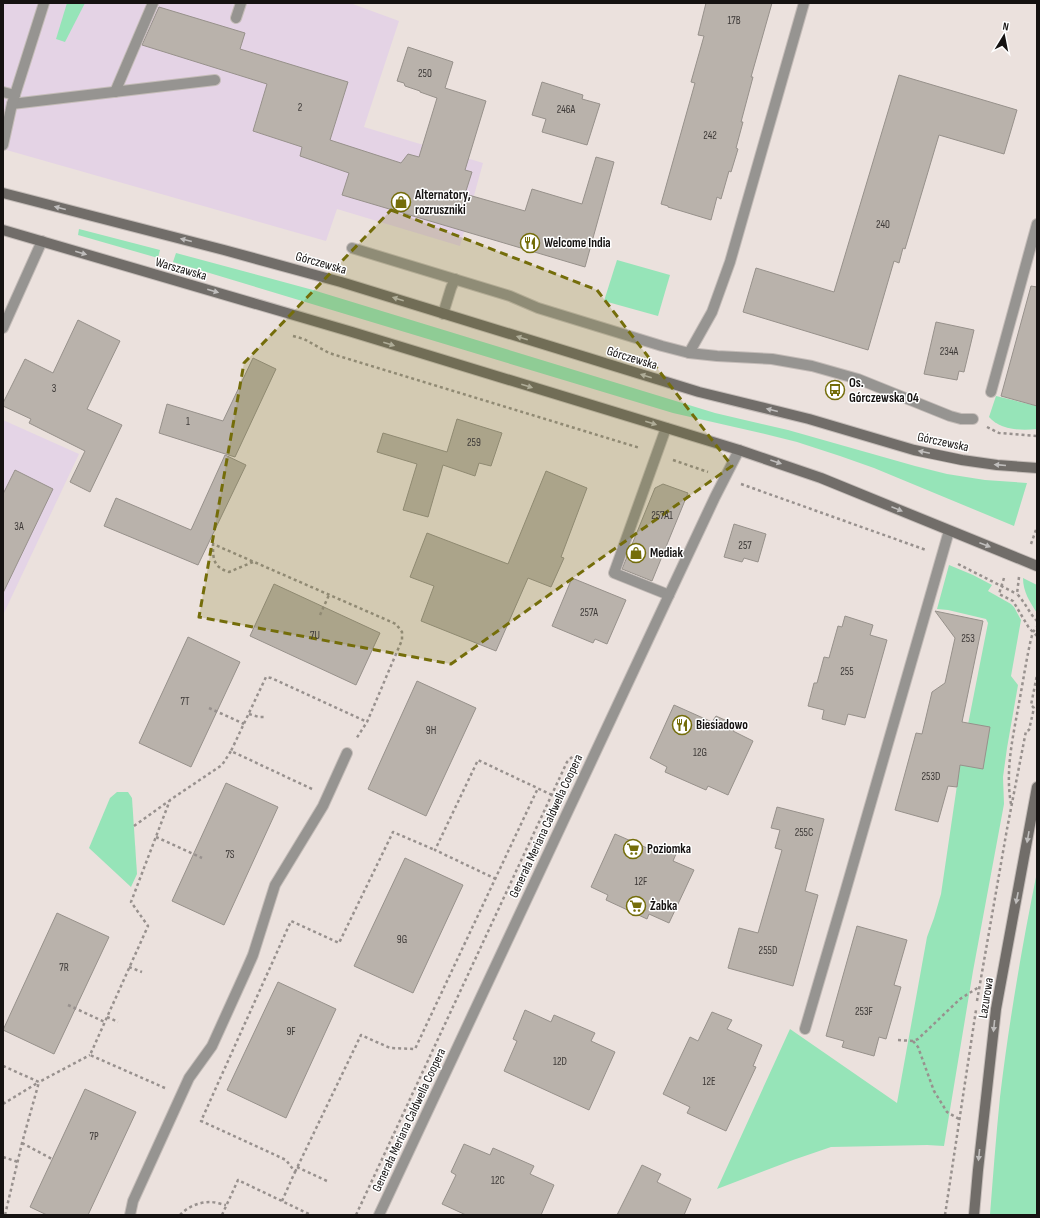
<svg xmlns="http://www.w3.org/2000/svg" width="1040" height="1218" viewBox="0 0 1040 1218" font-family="'Sofia Sans Condensed',sans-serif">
<rect width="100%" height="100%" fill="#ebe1dd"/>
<polygon fill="#e4d3e5" points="3,3 350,3 399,21 364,127 483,163 460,246 337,209 326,241 3,149"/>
<polygon fill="#e4d4e6" points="3,420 79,454 3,615"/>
<g fill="#96e4b8">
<polygon points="67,3 85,3 65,42 56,39"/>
<polygon points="79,229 160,250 158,258 78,235"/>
<polygon points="176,253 313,290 715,413 788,430 915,466 947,474 985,480 1027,483 1014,526 874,468 840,456 797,442 765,434 673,413 173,262"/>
<polygon points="617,260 670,275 658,316 604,301"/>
<path d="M996,396L1037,406V429C1021,431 1000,430 989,417Z"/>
<polygon points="949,565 973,575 992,585 988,591 1011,604 1014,607 1021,620 1011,676 1018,685 1007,748 1003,777 1004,804 973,971 944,1146 927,1145 831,1147 793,1160 717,1189 790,1029 897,1103 927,937 934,918 941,894 960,765 988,623 986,619 948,610 937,609"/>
<path d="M1023,578L1037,585V613C1030,602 1023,592 1023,578Z"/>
<polygon points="117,792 128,792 132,798 137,874 131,887 89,848 110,798"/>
<path d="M1037,872V1215H990C993,1176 996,1136 1000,1097C1009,1022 1022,946 1037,872Z"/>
</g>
<g fill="#b9b2ab" stroke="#97918b">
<polygon points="706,3 772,3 751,77 753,77 741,122 743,122 736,148 738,149 731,172 729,171 721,199 717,197 711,220 668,207 668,206 661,204 695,83 691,82 704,36 698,35"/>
<polygon points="159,7 245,33 240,49 348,82 330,140 401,163 408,154 419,157 437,98 420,92 420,91 405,86 404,83 397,81 408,47 453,62 445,88 486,101 465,170 472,172 465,194 525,211 532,189 582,204 596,157 614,162 585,267 342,195 349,173 300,156 302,147 253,131 267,84 142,45"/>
<polygon points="899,75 1017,110 1004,154 939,135 905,249 903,248 899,263 894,261 868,350 743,312 756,268 834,292"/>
<polygon points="542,82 583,95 582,99 600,104 587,145 542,132 546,119 532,115"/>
<polygon points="1031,286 1037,287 1037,406 1001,396"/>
<polygon points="78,320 120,341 87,409 122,425 90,492 70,482 85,451 29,423 31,419 3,406 3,403 25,359 53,373"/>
<polygon points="936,322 974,330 964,372 959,371 957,380 924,374"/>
<polygon points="253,358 276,369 235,457 159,433 167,404 223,421"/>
<polygon points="457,419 502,433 491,466 479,463 475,476 443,465 428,517 403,510 417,464 377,452 383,433 447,452"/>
<polygon points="225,455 246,465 198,565 104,526 116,498 191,530"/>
<polygon points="15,470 53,489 3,593 3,494"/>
<polygon points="546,471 587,488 561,557 564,558 551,587 528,578 496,651 421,621 434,586 410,577 427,533 508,564"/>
<polygon points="663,484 688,493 652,581 622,569 655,488"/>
<polygon points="734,524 766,534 758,562 744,558 742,562 724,557"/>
<polygon points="572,578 626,600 607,644 595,639 593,643 552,626"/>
<polygon points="274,584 380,633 356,685 250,636"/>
<polygon points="935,611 983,621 962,722 990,727 983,769 960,765 957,787 948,786 938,822 895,810 916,733 922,734 932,692 945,683 955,638"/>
<polygon points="845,616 873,625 870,635 887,640 865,718 848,714 845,725 822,719 824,710 808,706 814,683 817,683 824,657 829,658 838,626 842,627"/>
<polygon points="188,637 240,662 191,767 139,743"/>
<polygon points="417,681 476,708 426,816 368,789"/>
<polygon points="674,705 712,722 716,716 736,725 733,731 753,741 728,795 708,786 706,790 665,772 667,767 650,758"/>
<polygon points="226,783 278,807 224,925 172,901"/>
<polygon points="777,807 824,819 805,891 818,895 793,986 728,968 739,928 758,933 782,850 775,848 780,830 771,828"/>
<polygon points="615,834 654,851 657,845 676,854 673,861 694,870 669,923 649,914 647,919 606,900 608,895 591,887"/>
<polygon points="405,858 463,885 413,993 354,966"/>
<polygon points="57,913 109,937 54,1054 3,1030"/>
<polygon points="857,926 907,940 894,985 901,987 886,1039 879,1037 874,1056 842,1047 844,1041 826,1036"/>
<polygon points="278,982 336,1009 286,1118 227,1090"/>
<polygon points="525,1010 551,1022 554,1015 595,1033 591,1041 615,1052 589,1110 504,1071 517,1041 513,1039"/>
<polygon points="712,1012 732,1020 727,1029 762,1045 753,1066 756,1067 726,1131 687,1113 690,1107 663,1094 690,1037 698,1041"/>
<polygon points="85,1089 136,1112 88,1215 47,1215 30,1207"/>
<polygon points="464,1144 490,1155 493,1148 534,1166 530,1174 554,1185 541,1215 466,1215 442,1204 456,1175 451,1172"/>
<polygon points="642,1165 661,1174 657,1182 691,1199 684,1215 617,1215"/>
</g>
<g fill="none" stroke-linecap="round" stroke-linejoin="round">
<defs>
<g id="lane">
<polyline points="236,18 241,3"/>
<polyline points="3,92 15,95"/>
<polyline points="115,92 153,3"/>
<polyline points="12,104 215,80"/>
<polyline points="3,145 12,104 44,3"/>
<polyline points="352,248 510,296 538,308 662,346 689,353 717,356 772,359 812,366 858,379 950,416 961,419 973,419"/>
<polyline points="443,314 451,288 455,279"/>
<polyline points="666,428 614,573 669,595"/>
<polyline points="805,1029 844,896 949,531"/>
<polyline points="130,1215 133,1201 189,1078 212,1046 246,971 253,955 275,885 323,806 347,753"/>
</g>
<g id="street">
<polyline points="3,328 42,241"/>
<polyline points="689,353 712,312 730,262 804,3"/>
<polyline points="991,392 1037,224"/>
<polyline points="379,1215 669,595 715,497 739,450"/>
</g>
<g id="secondary">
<polyline points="3,193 224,250 341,282 699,392 809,419 914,450 962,460 997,465 1037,468"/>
<polyline points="3,230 352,332 739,450 821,478 1037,566"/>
<polyline points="974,1215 978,1170 996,1009 1037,787"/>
</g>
</defs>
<use href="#lane" stroke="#c4bcb8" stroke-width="12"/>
<use href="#street" stroke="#c4bcb8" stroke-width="12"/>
<use href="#secondary" stroke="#c4bcb8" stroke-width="12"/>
<g stroke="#98918e" stroke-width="2.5" stroke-dasharray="3 3" stroke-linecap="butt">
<polyline points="293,336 304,339 329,353 640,448"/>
<polyline points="987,427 999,433 1037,436"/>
<polyline points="673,460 708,472"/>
<polyline points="741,484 926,550"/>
<polyline points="1031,544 1037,527"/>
<path d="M253,562L229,572C213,567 213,559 213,544L396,624L402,632V640L367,722L356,739"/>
<polyline points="958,564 1017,594"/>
<path d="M1019,577L1017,594C1025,602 1029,613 1037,621"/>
<polyline points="1004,578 999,594 1013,601 1029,628 1037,636"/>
<polyline points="320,615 329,595"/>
<polyline points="209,708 244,724"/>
<polyline points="249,714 259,717 266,717"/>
<polyline points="312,789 231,751 266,677 271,678 367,722"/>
<path d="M1011,804C1005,770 1013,737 1019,703C1023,682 1026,661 1031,639L1033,632L1037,627"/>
<polyline points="134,826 169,801"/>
<polyline points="156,837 202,858"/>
<polyline points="496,879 435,850 478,760 552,795"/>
<polyline points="129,967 142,972"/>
<polyline points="977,1001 1007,829 1026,731 1029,730 1034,708 1031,705 1037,675"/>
<polyline points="68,1005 105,1022"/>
<polyline points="107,1017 118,1022"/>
<polyline points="898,1040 913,1041 918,1039 960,999 979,987"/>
<polyline points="913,1041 918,1047 934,1091 947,1112 959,1119"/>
<polyline points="3,1066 39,1082 90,1055"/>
<polyline points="165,1088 90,1055 148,926 131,902 170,800 222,765 231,751"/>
<polyline points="3,1104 39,1082"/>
<polyline points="22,1143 52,1159"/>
<polyline points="3,1157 18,1162"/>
<polyline points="297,1167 329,1182"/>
<polyline points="295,1172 361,1035 390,1048 415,1049 538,788"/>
<polyline points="282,1201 295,1172 286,1160 201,1121 291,921 339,943 393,832 435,850"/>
<polyline points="5,1215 22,1143 39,1082"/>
<path d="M180,1215C187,1207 199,1202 210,1202C215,1202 221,1204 226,1205"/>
<polyline points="222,1215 238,1180 311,1215"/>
<polyline points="356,1215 567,762 573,756"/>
<polyline points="945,1215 976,1010"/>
</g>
<use href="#lane" stroke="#969491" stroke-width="10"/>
<use href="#street" stroke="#969491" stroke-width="10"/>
<use href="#secondary" stroke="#716d69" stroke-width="10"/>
</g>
<defs><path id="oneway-solid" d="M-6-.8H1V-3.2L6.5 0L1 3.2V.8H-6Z"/></defs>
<g fill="#bfbdbc">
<use href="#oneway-solid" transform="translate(60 208) rotate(-165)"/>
<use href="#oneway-solid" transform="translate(186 240) rotate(-166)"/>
<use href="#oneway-solid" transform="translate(81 253) rotate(16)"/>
<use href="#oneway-solid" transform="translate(213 291) rotate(16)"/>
<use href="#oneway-solid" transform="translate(398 299) rotate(-163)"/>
<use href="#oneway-solid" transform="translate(522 338) rotate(-163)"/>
<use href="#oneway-solid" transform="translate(389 344) rotate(17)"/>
<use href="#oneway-solid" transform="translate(646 376) rotate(-163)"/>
<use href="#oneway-solid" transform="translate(527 386) rotate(17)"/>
<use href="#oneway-solid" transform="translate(772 410) rotate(-166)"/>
<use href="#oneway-solid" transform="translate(651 423) rotate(17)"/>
<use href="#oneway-solid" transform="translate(924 452) rotate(-168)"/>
<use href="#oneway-solid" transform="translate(776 462) rotate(19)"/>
<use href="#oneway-solid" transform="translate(1000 465) rotate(-175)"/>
<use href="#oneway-solid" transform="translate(897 509) rotate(22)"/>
<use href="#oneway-solid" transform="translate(985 545) rotate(21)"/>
<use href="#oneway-solid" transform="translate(1028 837) rotate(100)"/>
<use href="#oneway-solid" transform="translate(1017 898) rotate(101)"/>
<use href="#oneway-solid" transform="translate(994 1026) rotate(96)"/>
<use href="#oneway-solid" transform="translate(979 1155) rotate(96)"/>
</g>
<path fill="#746d0a" fill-opacity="0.2" stroke="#746d0a" stroke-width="3" stroke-dasharray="8 5" stroke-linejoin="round" d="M391,210L597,290L732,466L451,664L199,617L244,363Z"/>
<defs>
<symbol id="shop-ring" viewBox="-11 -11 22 22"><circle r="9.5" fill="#fff" stroke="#746d0a" stroke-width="1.5"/><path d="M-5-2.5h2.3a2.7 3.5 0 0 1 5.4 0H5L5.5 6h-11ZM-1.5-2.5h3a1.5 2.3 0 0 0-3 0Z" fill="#746d0a"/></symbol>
<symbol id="restaurant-ring" viewBox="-11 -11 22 22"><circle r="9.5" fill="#fff" stroke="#746d0a" stroke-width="1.5"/><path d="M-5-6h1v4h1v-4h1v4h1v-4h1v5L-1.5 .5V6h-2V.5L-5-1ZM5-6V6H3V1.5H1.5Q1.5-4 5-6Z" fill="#746d0a"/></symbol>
<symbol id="bus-ring" viewBox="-11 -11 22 22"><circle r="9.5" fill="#fff" stroke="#746d0a" stroke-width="1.5"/><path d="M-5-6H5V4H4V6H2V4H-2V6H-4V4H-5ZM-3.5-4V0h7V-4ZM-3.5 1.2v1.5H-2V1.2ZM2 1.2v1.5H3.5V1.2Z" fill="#746d0a"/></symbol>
<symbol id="supermarket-ring" viewBox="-11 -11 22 22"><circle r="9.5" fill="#fff" stroke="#746d0a" stroke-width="1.5"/><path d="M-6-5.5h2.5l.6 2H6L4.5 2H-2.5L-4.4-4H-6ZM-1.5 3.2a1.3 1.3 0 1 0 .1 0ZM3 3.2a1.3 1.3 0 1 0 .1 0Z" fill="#746d0a"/></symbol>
</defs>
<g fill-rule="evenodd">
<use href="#shop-ring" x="390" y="191" width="22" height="22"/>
<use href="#restaurant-ring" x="519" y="232" width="22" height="22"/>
<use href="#bus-ring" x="824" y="379" width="22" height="22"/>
<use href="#shop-ring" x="625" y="542" width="22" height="22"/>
<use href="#restaurant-ring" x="671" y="714" width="22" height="22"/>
<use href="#supermarket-ring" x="622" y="838" width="22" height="22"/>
<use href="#supermarket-ring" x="625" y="895" width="22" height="22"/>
</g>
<g text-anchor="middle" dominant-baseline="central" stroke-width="3" stroke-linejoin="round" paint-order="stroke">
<g font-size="11" fill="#3e3a38">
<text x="734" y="20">17B</text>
<text x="425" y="73">250</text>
<text x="300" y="107">2</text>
<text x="566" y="109">246A</text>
<text x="710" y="135">242</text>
<text x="883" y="224">240</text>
<text x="949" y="351">234A</text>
<text x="54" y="388">3</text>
<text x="188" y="421">1</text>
<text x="474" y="442">259</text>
<text x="662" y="515">257A1</text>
<text x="19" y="526">3A</text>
<text x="745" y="545">257</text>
<text x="589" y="612">257A</text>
<text x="315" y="635">7U</text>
<text x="968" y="638">253</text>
<text x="847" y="671">255</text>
<text x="185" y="701">7T</text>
<text x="431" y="730">9H</text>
<text x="700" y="752">12G</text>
<text x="931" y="776">253D</text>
<text x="804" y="832">255C</text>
<text x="230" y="854">7S</text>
<text x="641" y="881">12F</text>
<text x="402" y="939">9G</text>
<text x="768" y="950">255D</text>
<text x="64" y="967">7R</text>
<text x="864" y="1011">253F</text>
<text x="291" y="1031">9F</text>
<text x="560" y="1061">12D</text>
<text x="709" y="1081">12E</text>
<text x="94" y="1136">7P</text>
<text x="498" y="1180">12C</text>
</g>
<g font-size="13" font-weight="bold" fill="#151211" stroke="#fff" text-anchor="start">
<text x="415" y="195">Alternatory,<tspan x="415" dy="15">rozruszniki</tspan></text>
<text x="544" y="243">Welcome India</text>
<text x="849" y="383">Os.<tspan x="849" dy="15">Górczewska 04</tspan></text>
<text x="650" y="553">Mediak</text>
<text x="696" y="725">Biesiadowo</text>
<text x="647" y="849">Poziomka</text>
<text x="650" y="906">Żabka</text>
</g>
<g font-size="13" fill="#151211" stroke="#fff">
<text transform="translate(321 263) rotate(16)">Górczewska</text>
<text transform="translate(181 269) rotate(16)">Warszawska</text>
<text transform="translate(632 358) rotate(17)">Górczewska</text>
<text transform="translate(943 442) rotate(12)">Górczewska</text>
<text transform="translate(546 826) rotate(-65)">Generała Meriana Caldwella Coopera</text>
<text transform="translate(986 998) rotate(-81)">Lazurowa</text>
<text transform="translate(409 1120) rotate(-65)">Generała Meriana Caldwella Coopera</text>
</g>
</g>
<rect width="1040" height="1218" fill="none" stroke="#151211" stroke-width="8"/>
<g transform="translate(1004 36) rotate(10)" stroke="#ffffff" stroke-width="3" paint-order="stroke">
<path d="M0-3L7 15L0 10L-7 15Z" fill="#151211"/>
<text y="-6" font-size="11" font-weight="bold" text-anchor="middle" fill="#151211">N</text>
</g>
</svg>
